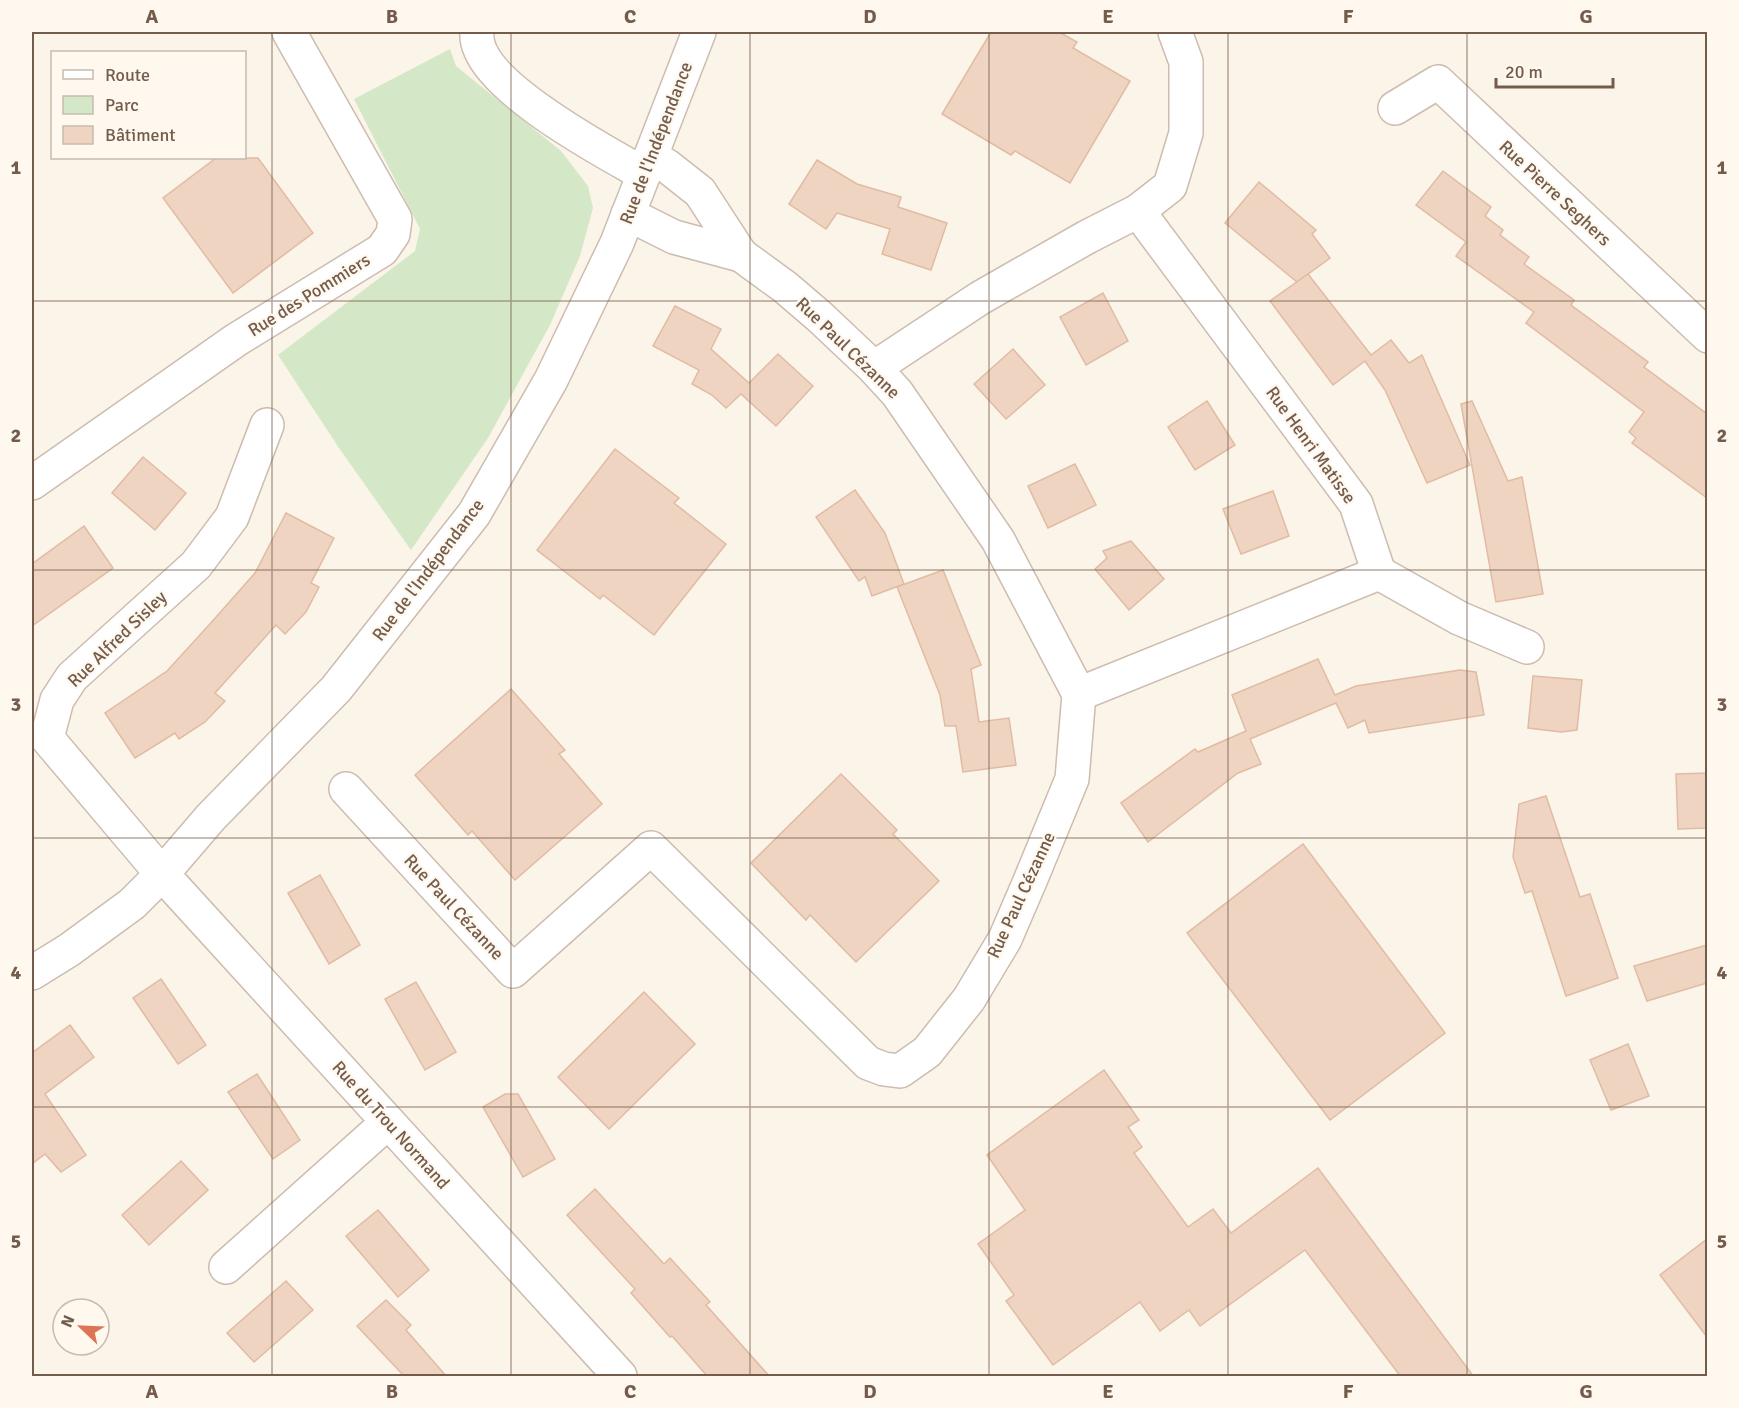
<svg xmlns="http://www.w3.org/2000/svg" width="1739" height="1408" font-family="Signika,sans-serif">
	<style>
		.green { fill: #d4e8c7 }
		.building { fill: #efd4c1; stroke: #e1bba3; stroke-width: 1.5 }
		.lines { fill: none; stroke-linecap: round; stroke-linejoin: round }
		.minor-casing { stroke: #cdbcaf; stroke-width: 36 }
		.minor { stroke: #fff; stroke-width: 33 }
		.grid { fill: none; stroke: #745c4d; stroke-width: 1.5; stroke-opacity: 0.55 }
		.labels { text-anchor: middle; stroke-width: 4.5; stroke-linejoin: round; paint-order: stroke }
		.street-label { font-size: 18px; fill: #745c4d; stroke: #fef8ee }
		.neatline { fill: none; stroke: #745c4d; stroke-width: 2 }
		.grid-label { font-size: 20px; text-anchor: middle; font-weight: bold; fill: #745c4d }
	</style>
	<rect width="100%" height="100%" fill="#fbf4e8"/>
	<!-- green -->
	<path class="green" d="M450 49 456 66 561 151 588 186 593 208 580 256 550 325 488 438 411 550 339 448 278 355 415 251 420 229 354 99Z"/>
	<!-- building -->
	<g class="building">
		<path d="M991 32H1059L1077 42 1073 48 1130 81 1070 183 1015 151 1011 155 942 114Z"/>
		<path d="M216 158H258L313 233 233 293 163 198Z"/>
		<path d="M817 160 857 184 901 197 898 207 947 223 931 270 882 254 890 229 837 213 826 229 789 204Z"/>
		<path d="M1443 171 1491 207 1485 216 1503 230 1500 235 1529 257 1524 264 1574 300 1571 305 1648 362 1644 367 1707 414V498L1632 443 1636 438 1629 432 1644 412 1526 323 1534 312 1456 256 1466 242 1416 205Z"/>
		<path d="M1259 182 1316 230 1312 234 1330 258 1297 282 1225 223Z"/>
		<path d="M1308 274 1371 355 1391 340 1409 363 1422 355 1470 465 1427 483 1385 390 1365 361 1333 385 1270 301Z"/>
		<path d="M1103 293 1128 341 1086 365 1060 317Z"/>
		<path d="M675 306 721 329 711 349 749 383 778 354 813 386 776 426 741 394 726 408 712 395 692 384 699 370 653 346Z"/>
		<path d="M1013 349 1045 385 1006 419 974 384Z"/>
		<path d="M1207 401 1235 445 1195 470 1168 427Z"/>
		<path d="M1472 401 1508 481 1522 477 1543 594 1496 602 1461 404Z"/>
		<path d="M615 449 679 498 674 503 726 544 654 635 603 595 600 599 537 550Z"/>
		<path d="M143 457 186 493 155 530 112 493Z"/>
		<path d="M1075 464 1096 505 1048 528 1028 486Z"/>
		<path d="M855 490 885 533 904 584 872 596 865 577 859 581 816 517Z"/>
		<path d="M1273 491 1289 536 1241 554 1223 509Z"/>
		<path d="M286 513 334 538 311 583 319 587 306 612 285 634 276 625 215 693 225 701 205 722 179 739 175 733 135 758 105 713 167 671 209 625 255 573Z"/>
		<path d="M84 526 113 568 32 626V564Z"/>
		<path d="M1131 541 1164 579 1129 610 1095 569 1107 558 1103 551Z"/>
		<path d="M943 570 981 665 971 669 979 722 1009 718 1016 765 963 772 956 726H945L940 695 897 587Z"/>
		<path d="M1318 659 1335 695 1356 686 1460 670 1476 672 1484 715 1369 733 1365 720 1348 728 1336 703 1250 739 1261 764 1238 773 1148 842 1121 803 1195 749 1198 752 1246 731 1232 695Z"/>
		<path d="M1533 676 1582 680 1577 730 1561 732 1528 728Z"/>
		<path d="M511 689 565 750 559 754 602 804 515 880 472 831 468 835 415 775Z"/>
		<path d="M1707 773V828L1678 829 1676 774Z"/>
		<path d="M841 774 897 830 893 834 939 881 856 962 810 915 806 920 751 863Z"/>
		<path d="M1546 796 1580 897 1590 894 1618 978 1566 996 1532 891 1525 893 1513 857 1519 804Z"/>
		<path d="M1303 844 1445 1033 1330 1120 1187 933Z"/>
		<path d="M320 875 360 945 329 964 288 893Z"/>
		<path d="M1707 945V983L1647 1001 1634 966Z"/>
		<path d="M161 979 206 1045 178 1064 133 998Z"/>
		<path d="M416 982 456 1052 425 1070 385 999Z"/>
		<path d="M644 992 695 1044 609 1129 558 1077Z"/>
		<path d="M70 1025 94 1057 45 1094 86 1155 61 1172 45 1154 32 1164V1053Z"/>
		<path d="M1628 1044 1649 1096 1611 1110 1590 1060Z"/>
		<path d="M1104 1070 1139 1120 1128 1127 1142 1147 1134 1153 1188 1227 1213 1209 1231 1233 1318 1168 1474 1377H1401L1305 1250 1200 1326 1189 1310 1160 1331 1140 1302 1053 1365 1006 1301 1014 1295 978 1244 1025 1210 987 1155Z"/>
		<path d="M257 1074 300 1140 273 1159 228 1092Z"/>
		<path d="M505 1094H518L555 1159 523 1177 483 1107Z"/>
		<path d="M181 1161 208 1190 149 1245 122 1215Z"/>
		<path d="M595 1189 664 1264 670 1258 710 1302 706 1305 770 1377H708L672 1336 670 1337 631 1293 635 1289 567 1215Z"/>
		<path d="M378 1210 429 1270 398 1297 346 1236Z"/>
		<path d="M1707 1239V1337L1660 1275Z"/>
		<path d="M286 1281 313 1310 254 1362 227 1333Z"/>
		<path d="M386 1300 411 1325 406 1330 447 1377H405L357 1326Z"/>
	</g>
	<g class="lines">
		<defs>
			<g id="minor">
				<path d="M477 32C472 82 605 152 644 174"/>
				<path d="M1395 108 1438 82 1708 336"/>
				<path d="M1138 211 1356 504 1379 573"/>
				<path d="M628 214 674 237 741 255 700 192 667 166 651 156"/>
				<path d="M874 368 980 298 1087 237 1138 211 1170 186 1186 133V62L1175 32"/>
				<path d="M267 425 232 517 196 565 72 677 57 700 47 738 162 874 620 1376"/>
				<path d="M32 483 236 340 382 250 393 234 395 219 289 32"/>
				<path d="M1379 573 1459 618 1527 647"/>
				<path d="M1079 694 1379 573"/>
				<path d="M346 789 513 971 651 848 868 1063 884 1069 900 1071 927 1052 969 999 1005 939 1030 881 1072 779 1079 694 998 540 897 393 874 368 820 317 785 287 741 255"/>
				<path d="M32 973 69 950 132 904 162 874 211 817 336 689 474 514 551 380 617 243 699 32"/>
				<path d="M226 1267 388 1122"/>
			</g>
		</defs>
		<!-- minor casing -->
		<use href="#minor" class="minor-casing"/>
		<!-- minor -->
		<use href="#minor" class="minor"/>
	</g>
	<!-- grid -->
	<path class="grid" d="M272 32V1376M511 32V1376M750 32V1376M989 32V1376M1228 32V1376M1467 32V1376M32 301H1708M32 570H1708M32 838H1708M32 1107H1708"/>
	<g class="labels">
		<!-- street labels -->
		<g class="street-label">
			<text transform="translate(656 143) rotate(-69)" y="6">Rue de l'Indépendance</text>
			<text transform="translate(1555 193) rotate(43)" y="6">Rue Pierre Seghers</text>
			<text transform="translate(309 295) rotate(-32)" y="6">Rue des Pommiers</text>
			<text transform="translate(848 348) rotate(44)" y="6">Rue Paul Cézanne</text>
			<text transform="translate(1311 445) rotate(54)" y="6">Rue Henri Matisse</text>
			<text transform="translate(428 570) rotate(-53)" y="6">Rue de l'Indépendance</text>
			<text transform="translate(117 639) rotate(-44)" y="6">Rue Alfred Sisley</text>
			<text transform="translate(1021 895) rotate(-65)" y="6">Rue Paul Cézanne</text>
			<text transform="translate(454 907) rotate(47)" y="6">Rue Paul Cézanne</text>
			<text transform="translate(391 1125) rotate(48)" y="6">Rue du Trou Normand</text>
		</g>
	</g>
	<!-- border -->
	<rect width="1739" height="1408" fill="none" stroke="#fef8ee" stroke-width="66"/>
	<!-- legend -->
	<rect x="51" y="51" width="195" height="108" fill="#fef8ee" stroke="#c7baae" stroke-width="1.5"/>
	<rect x="63" y="70" width="30" height="9" fill="#ffffff" stroke="#c7baae" stroke-width="1.5"/>
	<text x="105" y="81" font-size="18" fill="#745c4d">Route</text>
	<rect x="63" y="96" width="30" height="18" fill="#d4e8c7" stroke="#c7baae" stroke-width="1.5"/>
	<text x="105" y="111" font-size="18" fill="#745c4d">Parc</text>
	<rect x="63" y="126" width="30" height="18" fill="#efd4c1" stroke="#c7baae" stroke-width="1.5"/>
	<text x="105" y="141" font-size="18" fill="#745c4d">Bâtiment</text>
	<!-- north arrow -->
	<g transform="translate(81 1327) rotate(293)"><circle r="28" fill="#fef8ee" stroke="#c7baae" stroke-width="1.5"/>
	<path d="M0-4.5L10 22L0 15L-10 22Z" fill="#dd7555"/>
	<text y="-9" font-size="16" font-weight="bold" text-anchor="middle" fill="#745c4d">N</text>
	</g>
	<!-- scale -->
	<path d="M1496 78v9h117v-9" fill="none" stroke="#745c4d" stroke-width="3"/>
	<text x="1505" y="78" font-size="18" fill="#745c4d" stroke="#fef8ee" stroke-width="4.5" paint-order="stroke">20 m</text>
	<rect x="33" y="33" width="1673" height="1342" class="neatline"/>
	<g class="grid-label">
		<text x="152" y="23">A</text>
		<text x="392" y="23">B</text>
		<text x="630" y="23">C</text>
		<text x="870" y="23">D</text>
		<text x="1108" y="23">E</text>
		<text x="1348" y="23">F</text>
		<text x="1586" y="23">G</text>
		<text x="16" y="174">1</text>
		<text x="1722" y="174">1</text>
		<text x="16" y="442">2</text>
		<text x="1722" y="442">2</text>
		<text x="16" y="711">3</text>
		<text x="1722" y="711">3</text>
		<text x="16" y="979">4</text>
		<text x="1722" y="979">4</text>
		<text x="16" y="1248">5</text>
		<text x="1722" y="1248">5</text>
		<text x="152" y="1398">A</text>
		<text x="392" y="1398">B</text>
		<text x="630" y="1398">C</text>
		<text x="870" y="1398">D</text>
		<text x="1108" y="1398">E</text>
		<text x="1348" y="1398">F</text>
		<text x="1586" y="1398">G</text>
	</g>
</svg>
